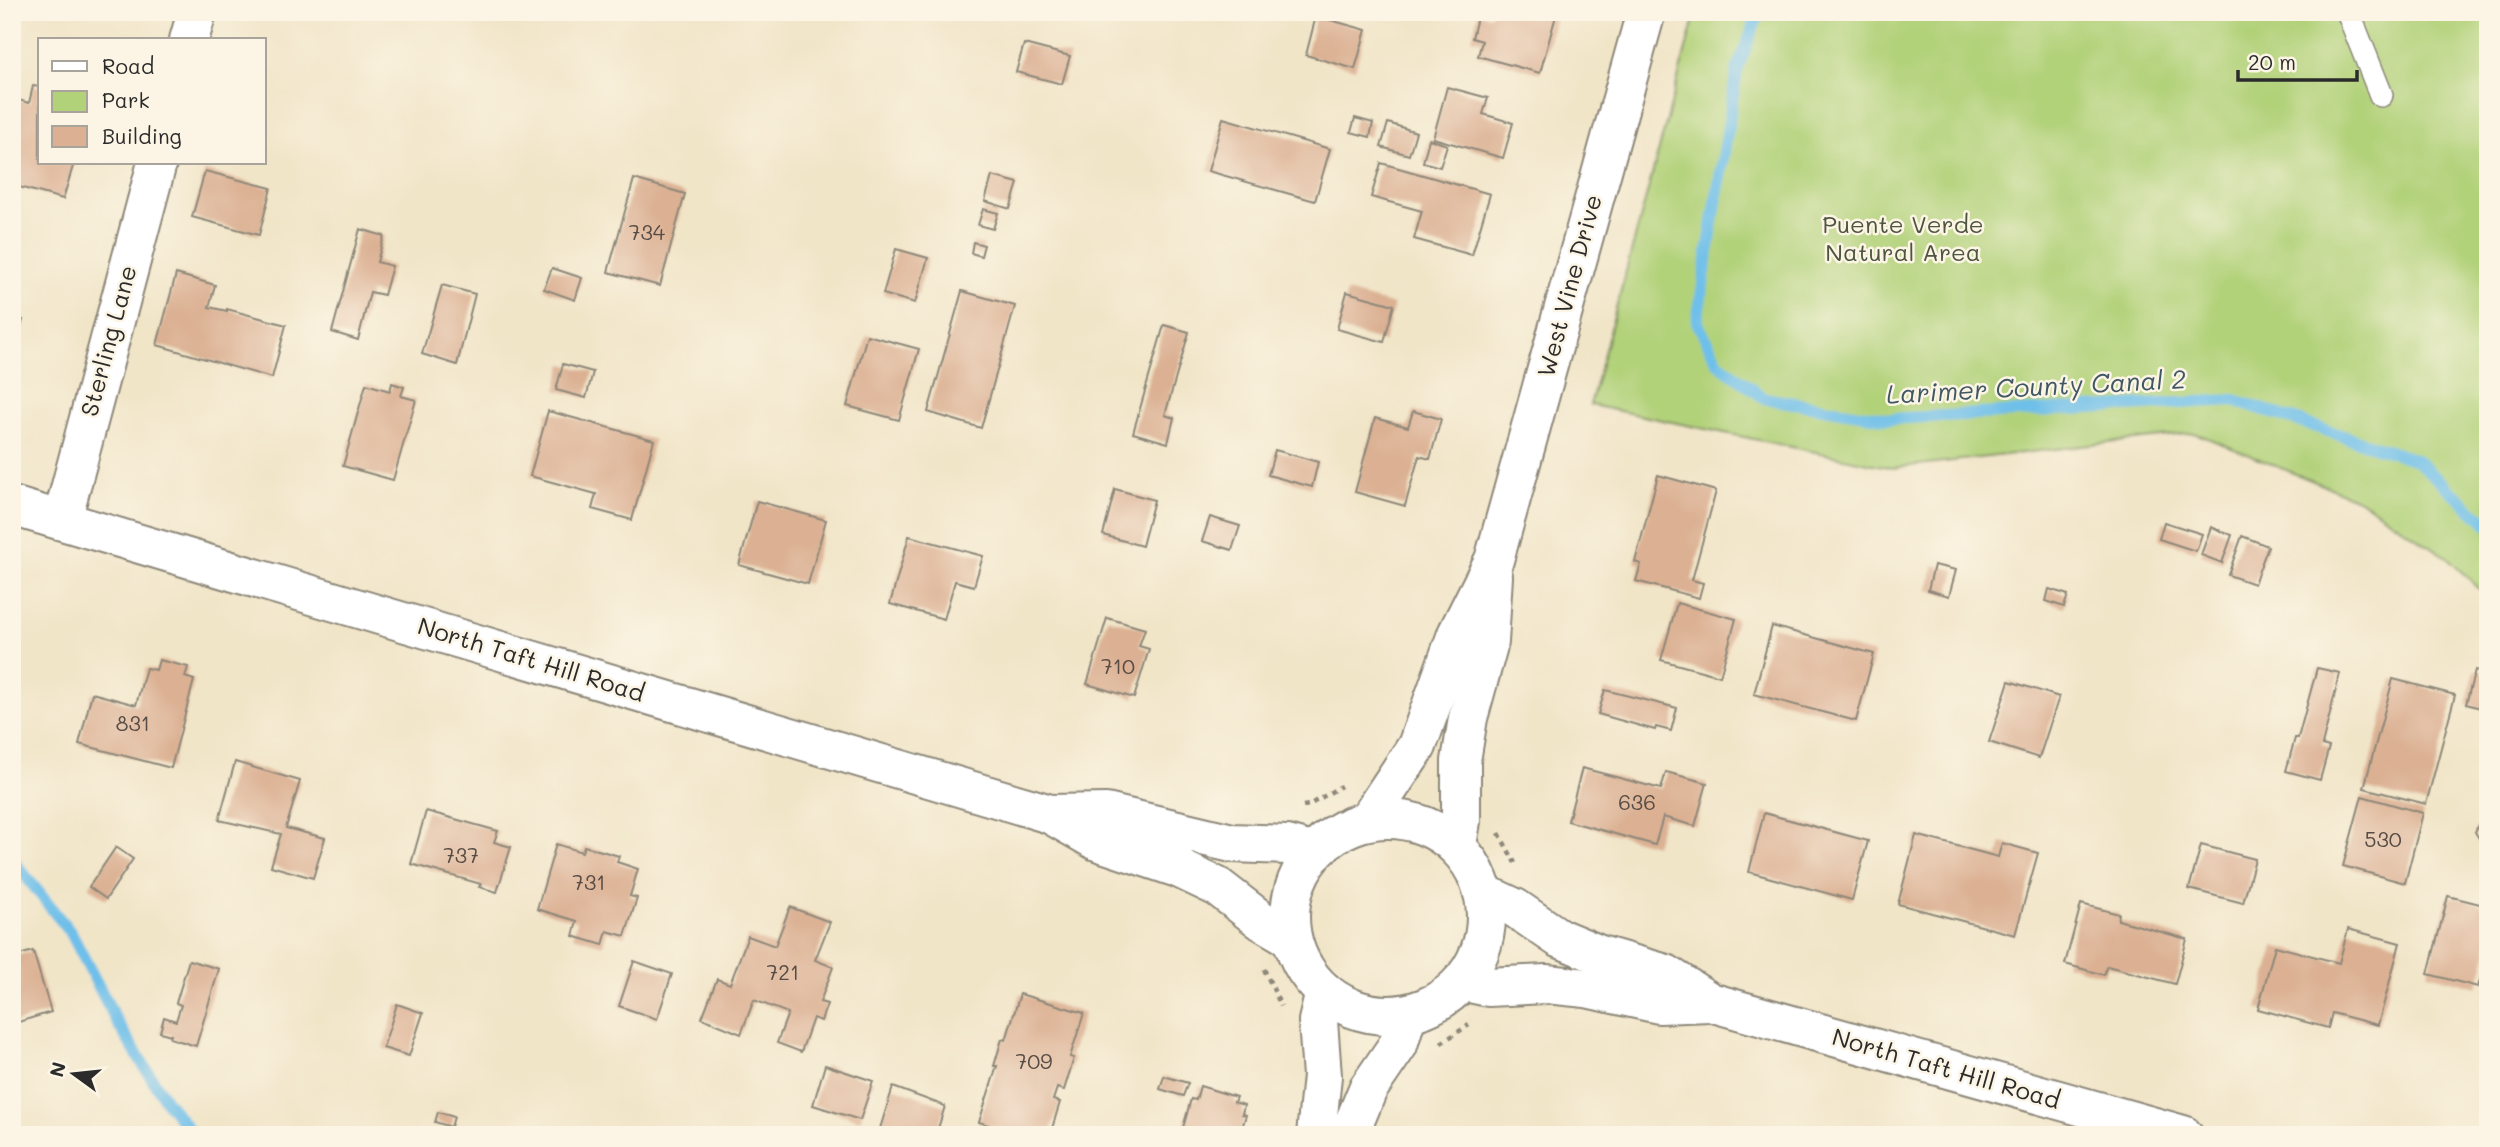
<svg xmlns="http://www.w3.org/2000/svg" width="2500" height="1147" font-family="Mali,sans-serif">
	<style>
		.green { fill: #b2d27a; stroke: #6e7e52; stroke-width: 2 }
		.lines { fill: none; stroke-linecap: round; stroke-linejoin: round }
		.stream { stroke: #6ebfe9; stroke-width: 12 }
		.building { fill: #dbb093 }
		.service-casing { stroke: #8e887a; stroke-width: 26 }
		.minor-casing { stroke: #8e887a; stroke-width: 42 }
		.tertiary-casing { stroke: #8e887a; stroke-width: 42 }
		.secondary-casing { stroke: #8e887a; stroke-width: 42 }
		.path { stroke: #8e887a; stroke-width: 4.5; stroke-dasharray: 5 5; stroke-linecap: butt }
		.service { stroke: #fff; stroke-width: 23 }
		.minor { stroke: #fff; stroke-width: 38 }
		.tertiary { stroke: #fff; stroke-width: 38 }
		.secondary { stroke: #fff; stroke-width: 38 }
		.labels { text-anchor: middle; stroke-width: 5; stroke-linejoin: round; paint-order: stroke }
		.number-label { font-size: 21px; fill: #574c45 }
		.park-label { font-size: 24px; fill: #4d553f; stroke: #fcf5e5 }
		.street-label { font-size: 24px; fill: #2b2b2b; stroke: #fcf5e5 }
		.water-label { font-size: 26px; font-style: italic; fill: #3f5764; stroke: #fcf5e5 }
	</style>
	<rect width="100%" height="100%" fill="#fcf5e5"/>
	<filter id="ink" filterUnits="userSpaceOnUse"><feTurbulence type="fractalNoise" baseFrequency=".0143" numOctaves="2"/><feDisplacementMap in="SourceGraphic" scale="14" xChannelSelector="R" yChannelSelector="G"/><feConvolveMatrix kernelMatrix="1 2 1 2 8 2 1 2 1" color-interpolation-filters="sRGB"/></filter>
	<filter id="wash" filterUnits="userSpaceOnUse"><feTurbulence type="fractalNoise" baseFrequency=".00686" numOctaves="4" result="noise"/><feDisplacementMap in="SourceGraphic" scale="28" xChannelSelector="R" yChannelSelector="G"/><feGaussianBlur stdDeviation="1.57" result="paint"/><feColorMatrix in="noise" values="0 0 0 0 0 0 0 0 0 0 0 0 0 0 0 0 0 1.4 0 .05"/><feComposite in="paint" operator="in"/></filter>
	<g filter="url(#wash)">
		<rect width="100%" height="100%" fill="#f1e5c8"/>
		<!-- green -->
		<path class="green" d="M1696 12H2488V597L2446 557 2360 500 2195 433 1892 468 1590 405Z"/>
		<g class="lines">
			<!-- stream -->
			<g class="stream">
				<path d="M1759 12 1737 70 1697 322 1718 363 1764 398 1889 419 2234 400 2416 460 2488 524"/>
				<path d="M12 859 71 933 118 1024 166 1101 193 1135"/>
			</g>
		</g>
		<g id="blocks">
			<!-- building -->
			<g class="building">
				<path d="M1491 12H1557L1540 73 1478 56 1482 41 1472 38 1478 13 1490 16Z"/>
				<path d="M1316 16 1366 30 1355 69 1306 55Z"/>
				<path d="M1024 44 1070 56 1062 84 1016 72Z"/>
				<path d="M33 86 40 87V163H74L63 199 12 185V161L17 144 12 143V98L29 103Z"/>
				<path d="M1447 87 1488 98 1483 114 1513 123 1503 158 1433 138Z"/>
				<path d="M1223 118 1330 149 1315 201 1208 171Z"/>
				<path d="M1355 118 1373 123 1370 137 1351 132Z"/>
				<path d="M1388 123 1416 132 1409 155 1381 147Z"/>
				<path d="M1429 139 1447 145 1440 167 1423 162Z"/>
				<path d="M1381 163 1490 194 1472 255 1414 239 1422 211 1371 197Z"/>
				<path d="M205 171 271 188 259 235 192 217Z"/>
				<path d="M992 176 1018 183 1010 209 985 201Z"/>
				<path d="M634 179 685 194 660 286 608 272Z"/>
				<path d="M983 209 998 213 993 229 978 225Z"/>
				<path d="M360 229 384 236 377 262 392 266 384 295 370 292 358 340 332 332Z"/>
				<path d="M973 242 984 245 981 256 971 253Z"/>
				<path d="M896 249 928 258 915 303 883 294Z"/>
				<path d="M552 268 582 278 575 300 544 289Z"/>
				<path d="M176 274 215 285 209 307 227 311V309L286 325 272 378 157 345Z"/>
				<path d="M442 285 475 294 457 365 422 354Z"/>
				<path d="M962 291 1015 306 981 428 928 412Z"/>
				<path d="M1347 292 1394 305 1384 342 1337 329Z"/>
				<path d="M12 317 23 320 13 354H12Z"/>
				<path d="M1164 325 1189 332 1165 415 1174 418 1168 443 1133 433Z"/>
				<path d="M867 335 919 349 899 420 847 406Z"/>
				<path d="M563 364 593 372 586 398 556 390Z"/>
				<path d="M392 383 404 387 401 396 416 400 393 480 343 466 366 384 390 391Z"/>
				<path d="M548 411 654 440 632 520 592 509 596 494 530 476Z"/>
				<path d="M1413 411 1441 419 1430 459 1419 456 1405 506 1355 492 1375 418 1408 427Z"/>
				<path d="M1275 450 1318 462 1312 487 1268 475Z"/>
				<path d="M1658 475 1716 491 1692 580 1703 583 1699 598 1636 581 1641 564 1635 562Z"/>
				<path d="M1115 489 1154 500 1142 546 1103 535Z"/>
				<path d="M757 501 826 520 808 584 739 565Z"/>
				<path d="M1210 517 1240 526 1232 550 1202 541Z"/>
				<path d="M2164 522 2202 534 2196 551 2159 539Z"/>
				<path d="M2211 527 2232 535 2222 563 2201 555Z"/>
				<path d="M909 536 983 556 974 586 955 581 944 619 890 604Z"/>
				<path d="M2242 536 2268 546 2254 584 2228 575Z"/>
				<path d="M1934 565 1956 570 1949 596 1928 590Z"/>
				<path d="M2049 589 2068 595 2064 607 2046 601Z"/>
				<path d="M1677 603 1736 619 1720 676 1661 660Z"/>
				<path d="M1107 618 1145 629 1139 646 1149 649 1134 698 1087 684Z"/>
				<path d="M1772 626 1874 654 1856 721 1754 694Z"/>
				<path d="M159 660 188 667 185 677 194 680 171 768 79 744 92 693 136 705 146 668 156 670Z"/>
				<path d="M2317 668 2340 673 2322 745 2329 747 2320 780 2286 771 2295 738H2298Z"/>
				<path d="M2475 670 2488 673V710L2466 704Z"/>
				<path d="M2393 679 2455 695 2426 804 2364 788Z"/>
				<path d="M2009 681 2059 697 2039 758 1989 742Z"/>
				<path d="M1605 690 1677 708 1671 731 1656 727 1655 730 1598 714Z"/>
				<path d="M235 762 300 781 286 828 325 838 313 878 271 866 281 834 219 820Z"/>
				<path d="M1582 768 1661 789 1666 772 1707 783 1695 826 1663 817 1655 845 1568 821Z"/>
				<path d="M2362 796 2423 813 2405 883 2343 866Z"/>
				<path d="M426 811 498 831 494 842 511 847 497 892 479 887 481 884 411 864Z"/>
				<path d="M1764 813 1868 841 1852 900 1749 872Z"/>
				<path d="M2488 818V843L2480 840 2475 832 2480 820Z"/>
				<path d="M1916 835 1998 857 2002 843 2038 853 2015 935 1898 904Z"/>
				<path d="M556 844 582 852 584 846 619 856 617 862 638 869 630 896 637 898 625 936 607 931 603 945 573 936 577 921 537 909Z"/>
				<path d="M2201 845 2255 859 2243 903 2189 889Z"/>
				<path d="M116 847 133 859 106 899 89 887Z"/>
				<path d="M2448 896 2488 906V951L2478 987 2428 974Z"/>
				<path d="M2081 904 2119 914 2118 920 2187 939 2175 984 2107 966 2104 975 2065 964Z"/>
				<path d="M790 907 830 922 815 960 833 967 820 1002 827 1004 821 1021 813 1018 801 1052 777 1043 788 1013 754 1000 741 1034 702 1018 717 979 730 984 748 936 775 946Z"/>
				<path d="M2348 929 2400 943 2378 1025 2332 1013 2328 1028 2258 1009 2275 946 2339 963Z"/>
				<path d="M33 951 51 1012 12 1024V957Z"/>
				<path d="M189 960 219 969 196 1046 170 1038 171 1035 160 1032 164 1017 176 1021 181 1005 176 1003Z"/>
				<path d="M634 961 672 974 657 1019 619 1006Z"/>
				<path d="M1020 994 1084 1013 1070 1057 1074 1058 1064 1090 1057 1088 1053 1100 1060 1102 1050 1135H1020L979 1122 997 1066H994L1002 1039 1006 1040Z"/>
				<path d="M397 1004 423 1013 409 1056 383 1048Z"/>
				<path d="M825 1065 873 1081 860 1120 813 1105Z"/>
				<path d="M1164 1076 1188 1083 1183 1096 1160 1089Z"/>
				<path d="M1200 1086 1236 1097 1234 1102 1244 1105 1242 1114 1246 1115 1240 1135H1181L1191 1099 1196 1100Z"/>
				<path d="M893 1087 945 1106 936 1135H878Z"/>
				<path d="M438 1112 454 1117 451 1127 435 1122Z"/>
			</g>
		</g>
	</g>
	<g filter="url(#ink)">
		<use href="#blocks" fill-opacity="0" stroke="#8e887a" stroke-width="2"/>
		<g class="lines">
			<defs>
				<path id="service" d="M2348 12 2381 95"/>
				<g id="minor">
					<path d="M189 40 197 12"/>
					<path d="M62 520 157 163"/>
				</g>
				<g id="tertiary">
					<path d="M1367 821 1417 746 1457 634 1494 560 1646 12"/>
					<path d="M1457 845 1461 821V761L1468 718 1489 642 1493 576"/>
					<path d="M1316 1135 1322 1076 1318 1021 1325 992"/>
					<path d="M1349 1135 1368 1089 1398 1045 1407 1015"/>
				</g>
				<g id="secondary">
					<path d="M12 506 1050 814 1097 841 1178 868 1218 887 1262 921 1291 938"/>
					<path d="M1050 814 1106 813 1232 843 1287 845 1311 852"/>
					<circle cx="1388" cy="917" r="98"/>
					<path d="M1483 893 1515 908 1559 938 1600 955 1666 974 1710 1002 2183 1135"/>
					<path d="M1465 982 1488 987 1546 984 1586 988 1659 1004 1710 1002"/>
				</g>
			</defs>
			<!-- service casing -->
			<use href="#service" class="service-casing"/>
			<!-- minor casing -->
			<use href="#minor" class="minor-casing"/>
			<!-- tertiary casing -->
			<use href="#tertiary" class="tertiary-casing"/>
			<!-- secondary casing -->
			<use href="#secondary" class="secondary-casing"/>
			<!-- path -->
			<g class="path">
				<path d="M1303 806 1309 805 1341 786"/>
				<path d="M1499 833 1515 863"/>
				<path d="M1264 969 1281 1006"/>
				<path d="M1441 1043 1469 1025"/>
			</g>
			<!-- service -->
			<use href="#service" class="service"/>
			<!-- minor -->
			<use href="#minor" class="minor"/>
			<!-- tertiary -->
			<use href="#tertiary" class="tertiary"/>
			<!-- secondary -->
			<use href="#secondary" class="secondary"/>
		</g>
	</g>
	<g class="labels">
		<!-- number labels -->
		<g class="number-label">
			<text x="647" y="240">734</text>
			<text x="1118" y="674">710</text>
			<text x="133" y="731">831</text>
			<text x="1637" y="810">636</text>
			<text x="2383" y="847">530</text>
			<text x="461" y="863">737</text>
			<text x="589" y="890">731</text>
			<text x="783" y="980">721</text>
			<text x="1034" y="1069">709</text>
		</g>
		<!-- park labels -->
		<g class="park-label">
			<text x="1903" y="233">Puente Verde<tspan x="1903" dy="28">Natural Area</tspan></text>
		</g>
		<!-- street labels -->
		<g class="street-label">
			<text transform="translate(1570 286) rotate(-75)" y="8">West Vine Drive</text>
			<text transform="translate(109 341) rotate(-75)" y="8">Sterling Lane</text>
			<text transform="translate(531 660) rotate(17)" y="8">North Taft Hill Road</text>
			<text transform="translate(1946 1069) rotate(16)" y="8">North Taft Hill Road</text>
		</g>
		<!-- water labels -->
		<g class="water-label">
			<text transform="translate(2036 387) rotate(-3)" y="9">Larimer County Canal 2</text>
		</g>
	</g>
	<!-- margin -->
	<rect width="2500" height="1147" fill="none" stroke="#fcf5e5" stroke-width="42"/>
	<!-- legend -->
	<rect x="38" y="38" width="228" height="126" fill="#fcf5e5" stroke="#a8a49b" stroke-width="2"/>
	<rect x="52" y="61" width="35" height="10" fill="#ffffff" stroke="#a8a49b" stroke-width="2"/>
	<text x="102" y="74" font-size="21" fill="#2b2b2b">Road</text>
	<rect x="52" y="91" width="35" height="21" fill="#b2d27a" stroke="#a8a49b" stroke-width="2"/>
	<text x="102" y="108" font-size="21" fill="#2b2b2b">Park</text>
	<rect x="52" y="126" width="35" height="21" fill="#dbb093" stroke="#a8a49b" stroke-width="2"/>
	<text x="102" y="144" font-size="21" fill="#2b2b2b">Building</text>
	<!-- north arrow -->
	<g transform="translate(74 1074) rotate(285)" stroke="#fcf5e5" stroke-width="5" paint-order="stroke">
	<path d="M0-5L12 26L0 18L-12 26Z" fill="#2b2b2b"/>
	<text y="-10" font-size="19" font-weight="bold" text-anchor="middle" fill="#2b2b2b">N</text>
	</g>
	<!-- scale -->
	<path d="M2238 70v10h119v-10" fill="none" stroke="#2b2b2b" stroke-width="3.5"/>
	<text x="2248" y="70" font-size="21" fill="#2b2b2b" stroke="#fcf5e5" stroke-width="5" paint-order="stroke">20 m</text>
</svg>
